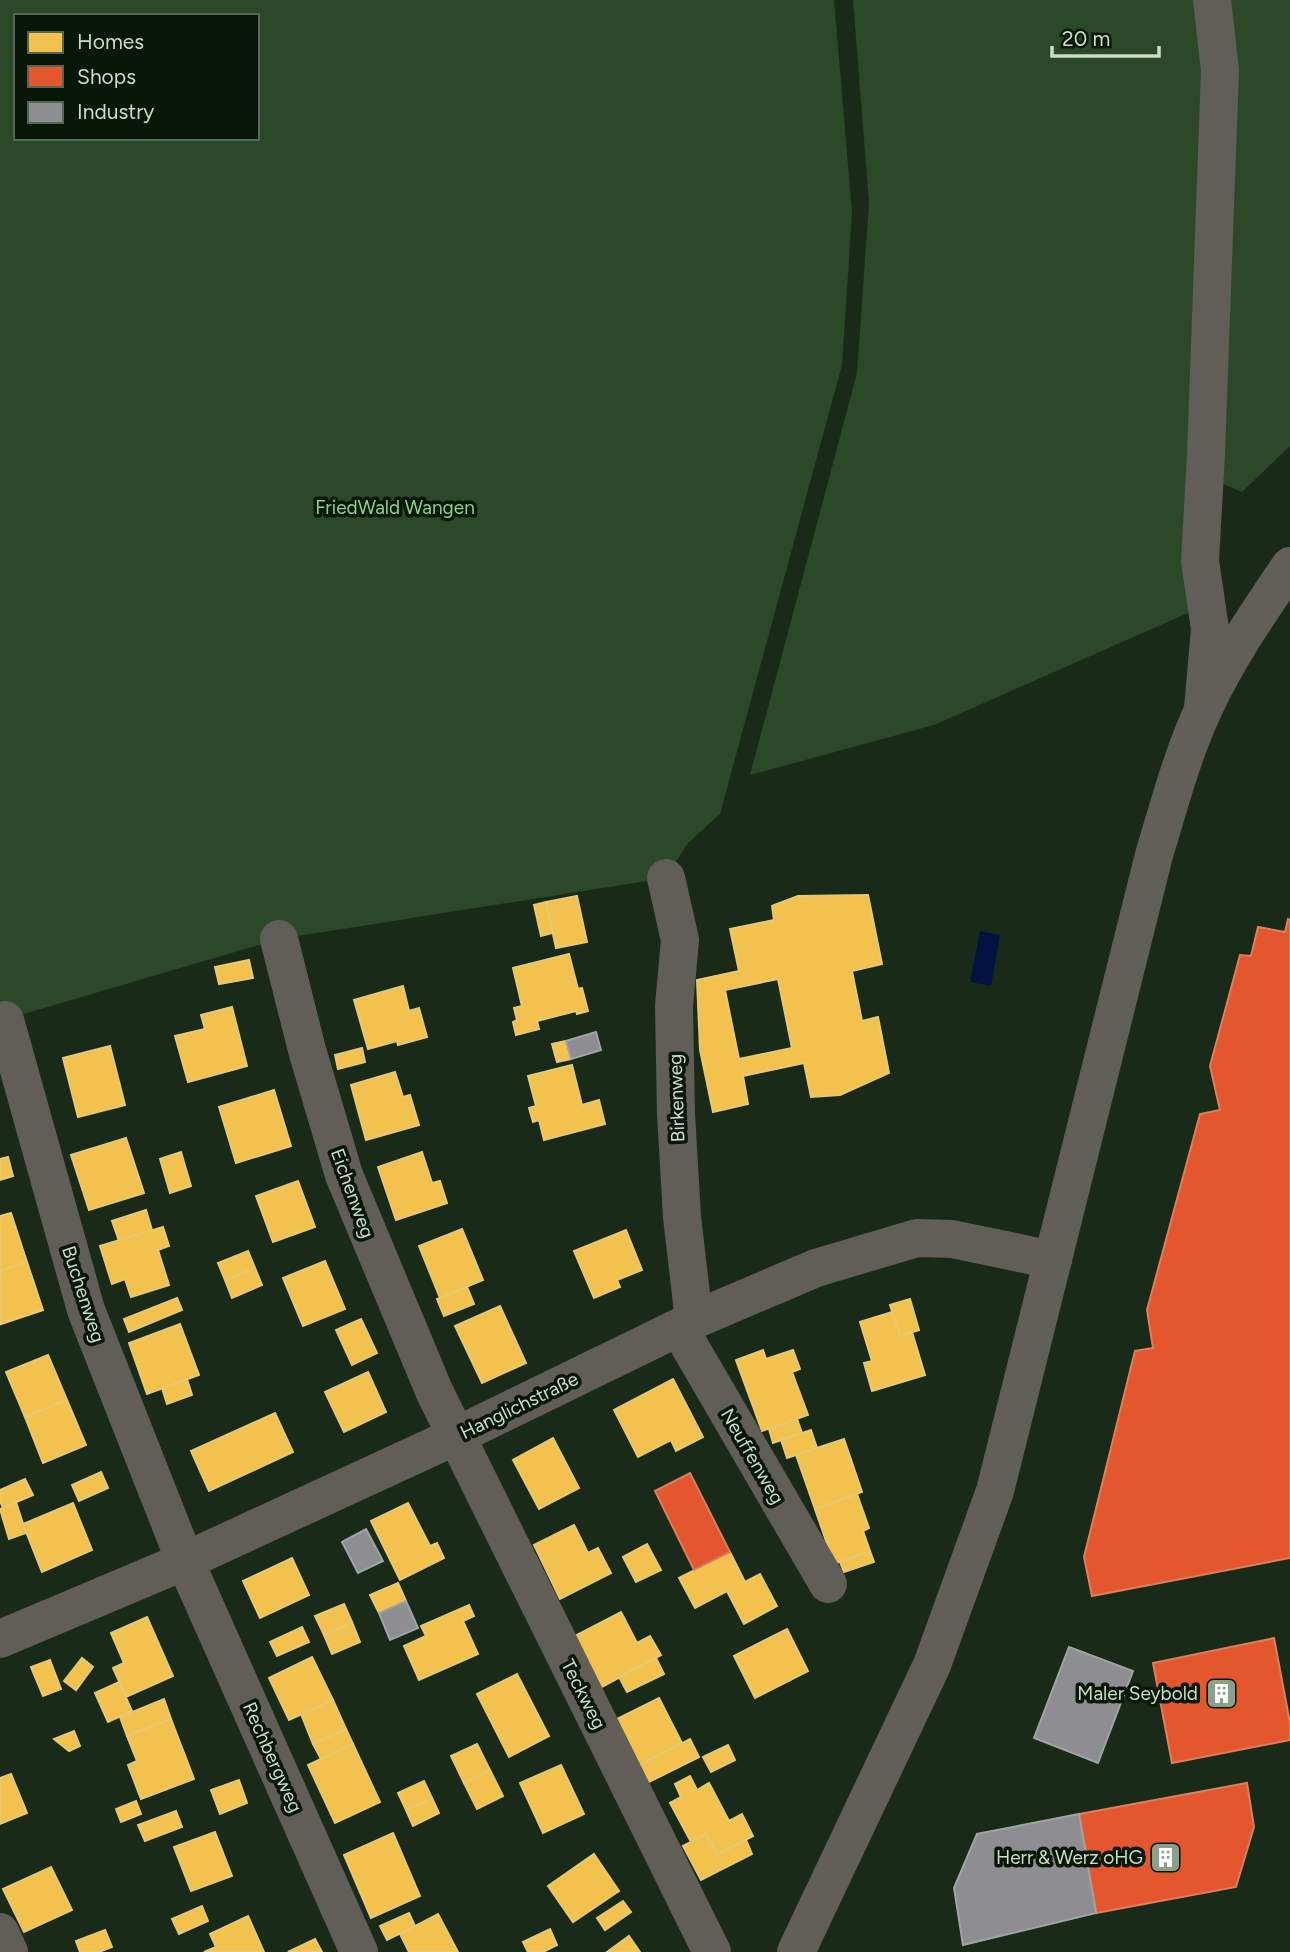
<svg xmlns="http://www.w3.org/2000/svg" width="1290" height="1952" font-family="Figtree,sans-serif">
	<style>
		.green { fill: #2b4829; fill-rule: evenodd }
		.water { fill: #021241 }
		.homes { fill: #f2c14e; stroke: #e6c973; stroke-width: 2; fill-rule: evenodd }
		.shops { fill: #e4572e; stroke: #dc7f5c; stroke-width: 2 }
		.industry { fill: #8d8d92; stroke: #9fa5a2; stroke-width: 2 }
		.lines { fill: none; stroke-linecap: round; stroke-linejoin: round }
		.street { stroke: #615d57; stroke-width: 38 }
		.secondary { stroke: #615f58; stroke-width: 38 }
		.labels { text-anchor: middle; stroke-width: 7; stroke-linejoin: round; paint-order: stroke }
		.park-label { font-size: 19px; fill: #8ad585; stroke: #091708 }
		.street-label { font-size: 19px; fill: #caddc8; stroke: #091708 }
		.poi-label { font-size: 19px; fill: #caddc8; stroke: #091708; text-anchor: end }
	</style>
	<rect width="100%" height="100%" fill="#192b18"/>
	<!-- green -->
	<g class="green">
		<path d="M0 0H834L852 213 842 365 720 814 687 844 666 878 279 939 0 1021ZM16 16H257V138H16Z"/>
		<path d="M853 0H1199L1204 65 1188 613 934 725 750 775 857 373 869 203Z"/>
		<path d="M1226 0H1290V446L1242 492 1221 483Z"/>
	</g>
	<!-- water -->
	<path class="water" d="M980 931 1000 935 991 986 970 982Z"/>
	<!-- homes -->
	<g class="homes">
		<path d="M868 895 882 964 852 971 862 1021 878 1017 889 1073 840 1095 811 1097 804 1063 743 1076 748 1104 713 1112 700 1050 697 980 739 971 730 929 774 920 772 906 798 896ZM778 979 792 1048 739 1059 725 990Z"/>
		<path d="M577 896 587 942 556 948 546 902Z"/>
		<path d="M546 902 552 933 541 936 534 905Z"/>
		<path d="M569 954 578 989 582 988 588 1011 577 1014 576 1011 537 1021 539 1029 516 1035 513 1022 517 1020 514 1008 522 1006 513 968Z"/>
		<path d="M249 960 253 978 219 984 215 967Z"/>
		<path d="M403 986 409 1011 419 1008 427 1037 398 1045 397 1041 368 1049 354 1000Z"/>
		<path d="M232 1007 247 1066 188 1082 175 1036 205 1029 201 1015Z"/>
		<path d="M566 1041 571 1059 557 1062 552 1044Z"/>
		<path d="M110 1046 125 1105 78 1117 63 1058Z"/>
		<path d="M362 1048 365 1062 338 1069 335 1055Z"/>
		<path d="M572 1065 582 1105 599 1100 605 1124 544 1140 539 1120 533 1122 529 1108 536 1106 528 1076Z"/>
		<path d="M395 1072 403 1097 410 1095 419 1125 366 1140 351 1085Z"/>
		<path d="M274 1090 291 1146 236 1163 219 1107Z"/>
		<path d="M126 1138 144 1193 89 1210 71 1155Z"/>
		<path d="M181 1152 191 1186 170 1193 160 1159Z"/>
		<path d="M422 1152 432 1183 440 1181 447 1203 396 1220 378 1167Z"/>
		<path d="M8 1157 13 1176 0 1180V1159Z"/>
		<path d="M298 1181 315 1227 273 1242 256 1196Z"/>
		<path d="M146 1210 152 1230 119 1241 112 1221Z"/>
		<path d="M11 1213 27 1262 0 1271V1216Z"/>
		<path d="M163 1227 169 1246 158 1250 169 1285 131 1297 125 1279 112 1284 100 1246Z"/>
		<path d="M462 1229 483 1280 440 1298 419 1246Z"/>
		<path d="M626 1230 642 1270 617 1280 620 1287 594 1298 574 1251Z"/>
		<path d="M248 1251 255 1268 225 1280 218 1263Z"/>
		<path d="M325 1261 345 1309 303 1326 283 1278Z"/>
		<path d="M27 1262 43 1310 1 1324 0 1271Z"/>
		<path d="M255 1268 262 1285 232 1298 225 1280Z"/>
		<path d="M467 1287 474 1304 444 1316 437 1299Z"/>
		<path d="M177 1298 182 1310 129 1332 124 1319Z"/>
		<path d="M910 1299 919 1330 900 1336 890 1305Z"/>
		<path d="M500 1306 526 1363 482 1383 455 1326Z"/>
		<path d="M892 1312 900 1336 912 1332 925 1375 872 1391 864 1363 872 1361 860 1322Z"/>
		<path d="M361 1319 377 1353 352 1365 336 1330Z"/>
		<path d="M180 1324 199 1375 147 1394 129 1343Z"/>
		<path d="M763 1350 766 1359 793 1350 800 1369 792 1372 808 1415 762 1431 736 1360Z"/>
		<path d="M48 1355 67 1400 25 1417 6 1372Z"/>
		<path d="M368 1372 386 1412 344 1432 325 1392Z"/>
		<path d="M187 1379 192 1395 167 1404 162 1388Z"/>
		<path d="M673 1379 703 1437 676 1451 671 1440 638 1457 614 1410Z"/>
		<path d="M67 1400 86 1445 43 1463 25 1417Z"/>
		<path d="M275 1413 293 1452 209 1491 191 1451Z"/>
		<path d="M797 1419 802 1433 773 1443 769 1429Z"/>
		<path d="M811 1430 817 1448 787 1458 781 1440Z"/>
		<path d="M553 1438 579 1488 539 1509 513 1460Z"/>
		<path d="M844 1439 862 1492 815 1509 796 1455Z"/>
		<path d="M101 1472 108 1488 79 1501 72 1485Z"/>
		<path d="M25 1479 33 1495 3 1508 0 1501V1490Z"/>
		<path d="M857 1494 869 1528 863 1531 870 1551 834 1564 815 1509Z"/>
		<path d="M16 1502 26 1533 9 1539 0 1509Z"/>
		<path d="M73 1503 92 1550 42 1572 23 1524Z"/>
		<path d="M408 1503 430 1546 437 1543 444 1558 400 1580 371 1521Z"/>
		<path d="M574 1525 588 1553 598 1548 611 1573 560 1599 534 1545Z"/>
		<path d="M647 1544 661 1570 636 1582 623 1557Z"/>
		<path d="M870 1551 874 1562 844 1572 840 1562Z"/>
		<path d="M730 1552 745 1582 760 1574 777 1606 744 1624 727 1591 695 1608 679 1578Z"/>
		<path d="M292 1558 309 1595 260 1618 243 1581Z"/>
		<path d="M398 1583 406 1601 379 1613 370 1595Z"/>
		<path d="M344 1604 352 1622 324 1635 315 1616Z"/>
		<path d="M469 1605 474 1616 463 1621 478 1654 419 1680 404 1646 426 1636 421 1626Z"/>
		<path d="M621 1612 637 1643 650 1636 661 1655 602 1687 575 1636Z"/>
		<path d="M147 1617 173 1676 126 1697 113 1668 124 1663 111 1633Z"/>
		<path d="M352 1622 360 1642 332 1654 324 1635Z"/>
		<path d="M302 1627 309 1642 277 1656 270 1642Z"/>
		<path d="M787 1629 808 1671 755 1698 734 1656Z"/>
		<path d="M312 1657 333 1700 289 1720 269 1678Z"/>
		<path d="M82 1658 93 1667 76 1690 64 1681Z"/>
		<path d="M656 1658 664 1674 627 1692 619 1677Z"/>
		<path d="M50 1660 61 1689 43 1696 31 1667Z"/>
		<path d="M517 1674 549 1736 509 1757 477 1694Z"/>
		<path d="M119 1682 132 1711 108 1722 95 1693Z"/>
		<path d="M659 1698 682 1743 640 1765 617 1719Z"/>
		<path d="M164 1699 171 1719 127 1736 120 1717Z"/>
		<path d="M333 1700 346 1729 313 1744 301 1714Z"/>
		<path d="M171 1719 194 1779 141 1799 128 1765 137 1761 127 1736Z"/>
		<path d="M346 1729 353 1744 321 1759 313 1744Z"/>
		<path d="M74 1731 80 1746 69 1751 54 1739Z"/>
		<path d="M690 1739 699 1757 649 1782 640 1765Z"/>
		<path d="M353 1744 380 1802 335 1823 308 1765Z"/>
		<path d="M477 1744 490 1770 464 1783 451 1756Z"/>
		<path d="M728 1745 735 1760 711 1772 703 1757Z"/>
		<path d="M561 1765 584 1814 543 1833 520 1783Z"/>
		<path d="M490 1770 503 1796 477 1809 464 1783Z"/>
		<path d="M11 1774 27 1813 0 1824V1778Z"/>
		<path d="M690 1776 697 1790 709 1783 729 1821 742 1814 753 1836 717 1855 706 1834 691 1842 670 1803 681 1797 675 1784Z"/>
		<path d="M239 1780 247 1803 220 1814 211 1790Z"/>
		<path d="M424 1781 432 1798 406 1810 398 1793Z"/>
		<path d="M432 1798 439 1813 413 1826 406 1810Z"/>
		<path d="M136 1801 141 1814 121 1822 116 1809Z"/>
		<path d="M176 1811 182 1827 145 1841 138 1825Z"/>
		<path d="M215 1832 232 1876 191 1891 174 1847Z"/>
		<path d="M393 1833 420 1896 371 1918 344 1855Z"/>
		<path d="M706 1834 717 1855 746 1840 752 1854 701 1880 683 1846Z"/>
		<path d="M594 1854 619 1891 573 1922 548 1886Z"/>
		<path d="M51 1867 72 1910 24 1932 3 1889Z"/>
		<path d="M623 1901 631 1912 605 1930 597 1918Z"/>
		<path d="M202 1906 208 1921 179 1934 172 1919Z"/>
		<path d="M409 1913 415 1926 387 1940 380 1926Z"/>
		<path d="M438 1914 458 1952H409L400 1934Z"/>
		<path d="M248 1916 264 1952H204L216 1947 210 1934Z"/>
		<path d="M550 1929 557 1945 543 1952H528L523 1942Z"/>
		<path d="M105 1930 112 1947 99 1952H80L76 1941Z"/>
		<path d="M629 1936 640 1952H607Z"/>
		<path d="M315 1939 322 1952H288Z"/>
	</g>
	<!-- shops -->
	<g class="shops">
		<path d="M1288 919 1290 920V1558L1092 1596 1084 1557 1135 1351 1153 1348 1147 1310 1200 1114 1220 1110 1210 1066 1240 955 1251 956 1258 927 1285 932Z"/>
		<path d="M690 1473 730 1552 694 1570 655 1491Z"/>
		<path d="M1274 1638 1290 1723V1740L1172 1763 1153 1663Z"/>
		<path d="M1247 1783 1254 1827 1236 1887 1096 1913 1079 1814Z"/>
	</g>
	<!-- industry -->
	<g class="industry">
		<path d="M596 1032 601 1050 571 1059 566 1041Z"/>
		<path d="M366 1529 383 1561 358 1573 342 1542Z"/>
		<path d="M406 1601 418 1628 390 1640 379 1613Z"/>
		<path d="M1069 1647 1133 1671 1098 1763 1034 1738Z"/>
		<path d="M1079 1814 1096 1913 963 1945 954 1888 977 1834Z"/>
	</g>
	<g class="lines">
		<!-- street -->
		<g class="street">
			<path d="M1203 709 1210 629 1200 561 1206 454 1220 70 1212 0"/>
			<path d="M666 878 680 940 674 1006 676 1114 682 1217 694 1320"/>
			<path d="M279 939 307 1050 344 1175 435 1393 712 1952"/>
			<path d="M5 1020 86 1310 185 1561 359 1952"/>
			<path d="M679 1328 828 1584"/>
			<path d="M0 1639 185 1561 456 1436 694 1320 816 1268 917 1238 952 1239 1053 1260"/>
			<path d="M0 1932 9 1952"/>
		</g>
		<!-- secondary -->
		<path class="secondary" d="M796 1952 932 1665 995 1491 1154 855C1169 806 1182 755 1204 708 1227 658 1259 612 1290 566"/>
	</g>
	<!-- icons -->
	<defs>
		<symbol id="building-square" viewBox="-11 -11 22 22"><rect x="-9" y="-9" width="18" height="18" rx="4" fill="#8c9f8a" stroke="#091708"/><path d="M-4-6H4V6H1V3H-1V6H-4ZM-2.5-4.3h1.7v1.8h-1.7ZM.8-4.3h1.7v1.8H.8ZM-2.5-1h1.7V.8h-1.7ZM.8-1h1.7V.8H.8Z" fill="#fff"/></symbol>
	</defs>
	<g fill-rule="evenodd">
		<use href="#building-square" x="1204" y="1676" width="35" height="35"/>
		<use href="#building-square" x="1148" y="1840" width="35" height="35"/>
	</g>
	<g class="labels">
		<!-- park labels -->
		<g class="park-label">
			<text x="395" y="514">FriedWald Wangen</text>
		</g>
		<!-- street labels -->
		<g class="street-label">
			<text transform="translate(676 1098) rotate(-92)" y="7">Birkenweg</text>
			<text transform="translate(353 1193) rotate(70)" y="7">Eichenweg</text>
			<text transform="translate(84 1294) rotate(72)" y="7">Buchenweg</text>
			<text transform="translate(519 1405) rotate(-26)" y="7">Hanglichstraße</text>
			<text transform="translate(753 1456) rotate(60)" y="7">Neuffenweg</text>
			<text transform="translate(584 1694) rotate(63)" y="7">Teckweg</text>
			<text transform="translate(273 1757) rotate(66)" y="7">Rechbergweg</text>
		</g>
		<!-- poi labels -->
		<g class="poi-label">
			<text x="1198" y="1700">Maler Seybold</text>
			<text x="1143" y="1864">Herr &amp; Werz oHG</text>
		</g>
	</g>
	<!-- legend -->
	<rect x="14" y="14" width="245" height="126" fill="#091708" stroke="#566655" stroke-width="2"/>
	<rect x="28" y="32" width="35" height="21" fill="#f2c14e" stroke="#566655" stroke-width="2"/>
	<text x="77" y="49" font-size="21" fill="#caddc8">Homes</text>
	<rect x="28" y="66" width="35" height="21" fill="#e4572e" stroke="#566655" stroke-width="2"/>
	<text x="77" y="84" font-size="21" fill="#caddc8">Shops</text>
	<rect x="28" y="102" width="35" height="21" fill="#8d8d92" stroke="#566655" stroke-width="2"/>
	<text x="77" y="119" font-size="21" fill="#caddc8">Industry</text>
	<!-- scale -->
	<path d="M1052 46v10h107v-10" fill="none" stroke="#caddc8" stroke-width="3.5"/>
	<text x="1062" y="46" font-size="21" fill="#caddc8" stroke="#091708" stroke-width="5" paint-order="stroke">20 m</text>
</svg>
